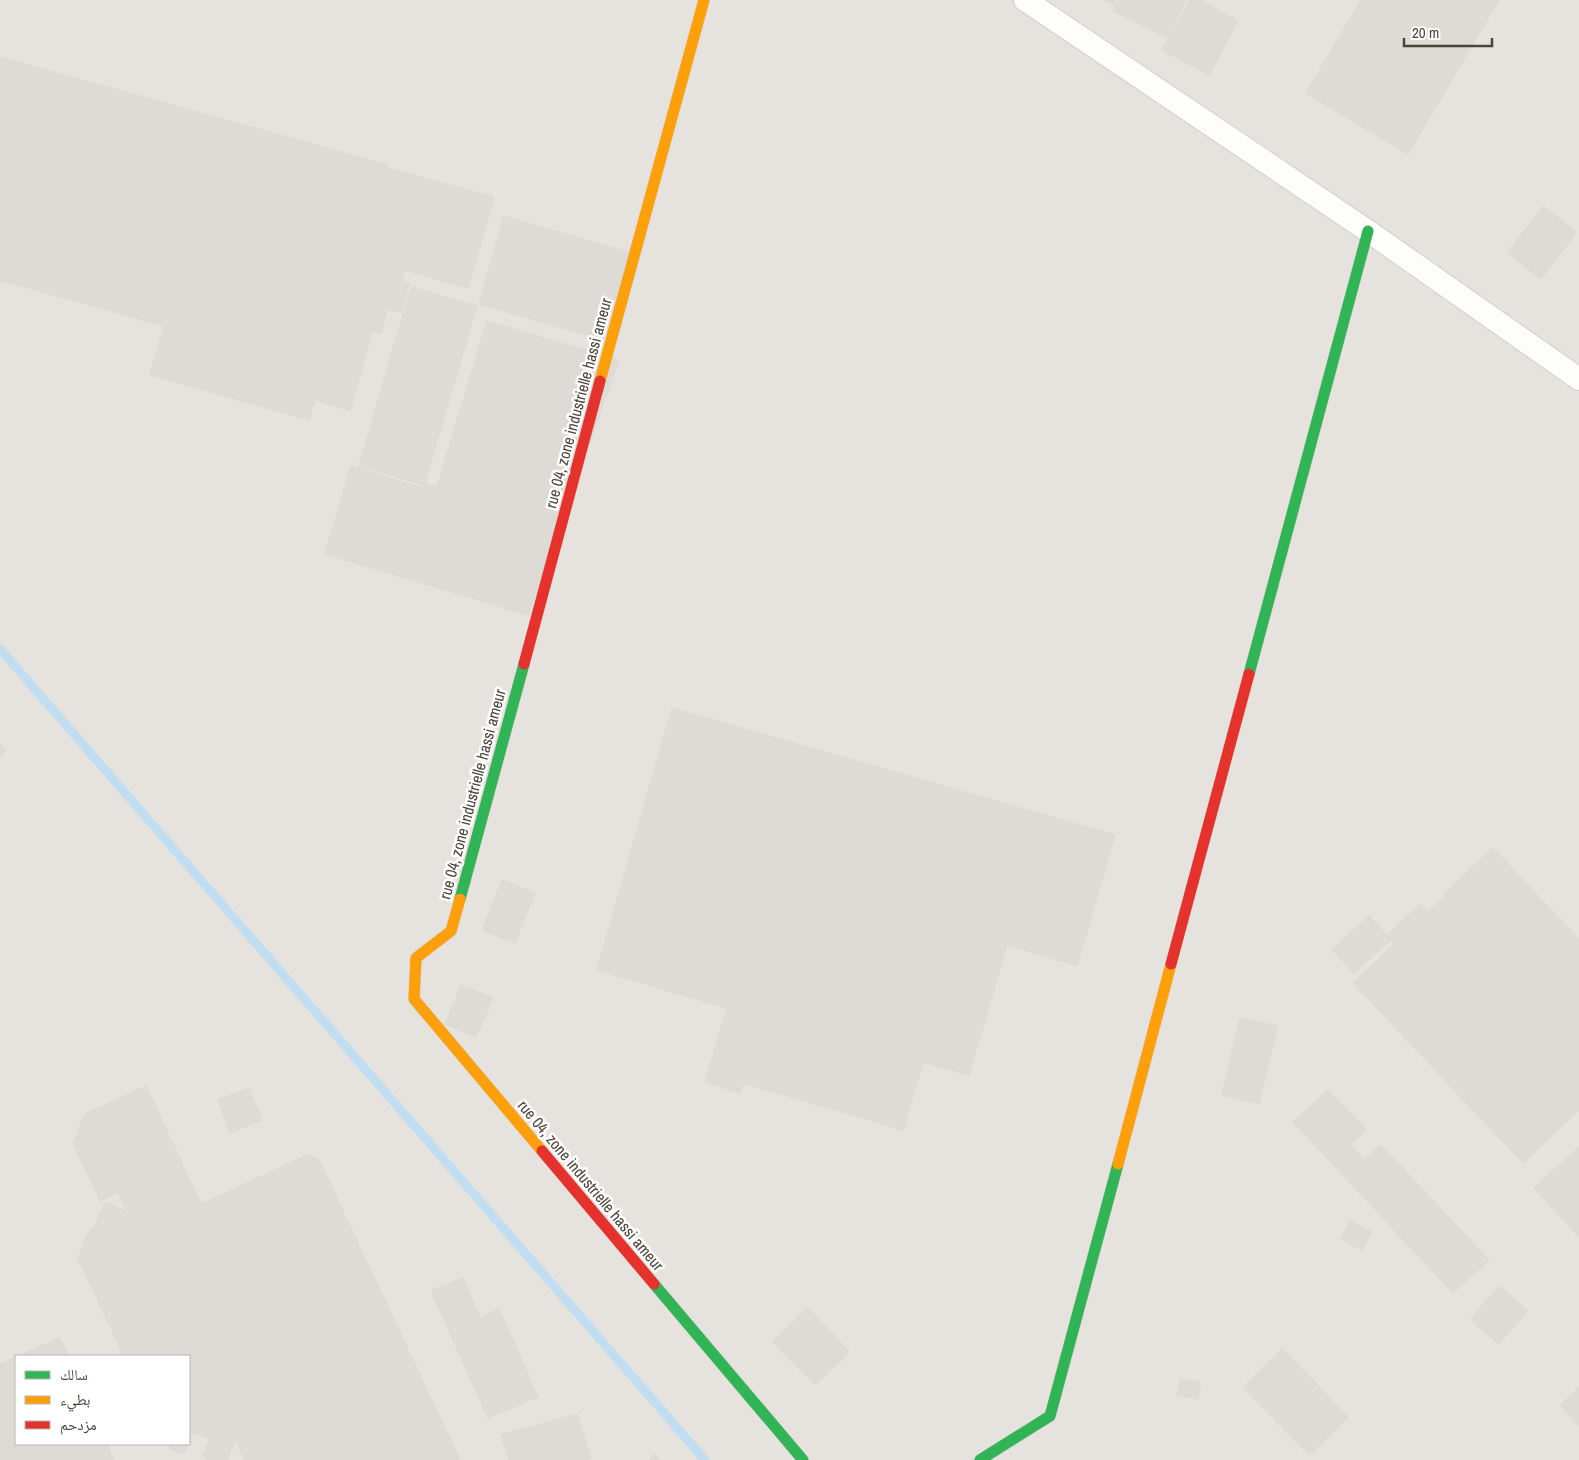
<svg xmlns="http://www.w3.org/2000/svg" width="1579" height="1460" font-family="'Archivo Narrow','Noto Naskh Arabic',sans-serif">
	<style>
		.industrial { fill: #e6e2de; fill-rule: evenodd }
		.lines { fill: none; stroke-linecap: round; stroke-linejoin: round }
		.stream { stroke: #c0ddf1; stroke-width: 9 }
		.building { fill: #dedbd6; stroke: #dcd9d4 }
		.street-casing { stroke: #d2d0cb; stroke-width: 24 }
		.fast-casing { stroke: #d3cfc5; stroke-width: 12 }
		.slow-casing { stroke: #d3cfc5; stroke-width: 12 }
		.jam-casing { stroke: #d3cfc5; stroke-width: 12 }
		.street { stroke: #fdfdfc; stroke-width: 22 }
		.fast { stroke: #30b455; stroke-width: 11 }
		.slow { stroke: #ff9f0a; stroke-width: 11 }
		.jam { stroke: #e5322d; stroke-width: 11 }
		.labels { text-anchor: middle; stroke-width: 5; stroke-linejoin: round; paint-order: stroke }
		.street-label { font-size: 16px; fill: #4b4439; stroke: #fff }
	</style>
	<rect width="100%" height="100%" fill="#f4f2ee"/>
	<!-- industrial -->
	<path class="industrial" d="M0 0H1579V1460H0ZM16 1356H189V1444H16Z"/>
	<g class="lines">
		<!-- stream -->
		<path class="stream" d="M0 649 705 1460"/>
	</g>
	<!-- building -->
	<g class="building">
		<path d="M1104 0H1116L1114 5Z"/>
		<path d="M1119 0H1186L1167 38 1113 11Z"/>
		<path d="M1190 0H1200L1238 21 1209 75 1162 50Z"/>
		<path d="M1361 0H1499L1408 154 1306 93Z"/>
		<path d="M0 57 388 165 387 168 494 197 468 288 405 270 401 281 409 283 401 313 387 309 381 334 372 331 350 411 315 400 309 420 150 375 164 326 0 280Z"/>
		<path d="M1543 206 1577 232 1541 279 1507 253Z"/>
		<path d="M504 216 635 254 610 342 479 304Z"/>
		<path d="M411 287 477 306 424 485 359 466Z"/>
		<path d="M487 321 619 360 528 615 325 554 351 466 423 488 424 483 437 487Z"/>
		<path d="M672 708 1115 835 1077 966 1007 945 969 1075 923 1062 903 1130 743 1083 740 1093 705 1082 727 1008 597 970Z"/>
		<path d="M0 743 7 750 0 757Z"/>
		<path d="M1493 848 1579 939V1110L1523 1163 1353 983 1445 896 1443 895Z"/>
		<path d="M502 880 535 893 515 943 482 930Z"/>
		<path d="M1421 904 1429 912 1394 944 1387 935Z"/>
		<path d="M1369 916 1391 940 1354 973 1332 950Z"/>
		<path d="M461 985 493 998 476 1037 445 1024Z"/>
		<path d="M1240 1018 1278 1026 1259 1104 1222 1095Z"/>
		<path d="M146 1086 201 1204 307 1155 319 1160 460 1460H245L235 1440 227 1460H210L202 1457 210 1439 193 1432 189 1441V1356H124L78 1259 90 1229 93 1230 105 1202 127 1212 118 1192 100 1201 73 1143 85 1114Z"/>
		<path d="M249 1088 262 1120 230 1133 218 1100Z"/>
		<path d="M1328 1090 1366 1130 1350 1145 1364 1160 1381 1145 1489 1260 1453 1293 1293 1122Z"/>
		<path d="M1579 1147V1237L1534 1188Z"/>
		<path d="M1350 1221 1372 1232 1362 1250 1340 1239Z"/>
		<path d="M463 1278 480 1318 499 1309 538 1397 488 1418 431 1291Z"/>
		<path d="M1499 1286 1528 1311 1499 1344 1470 1320Z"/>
		<path d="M808 1308 850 1352 815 1385 773 1342Z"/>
		<path d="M60 1338 68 1356H17Z"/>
		<path d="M1282 1349 1348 1417 1309 1455 1243 1387Z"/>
		<path d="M16 1357V1444H107L114 1460H0V1364Z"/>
		<path d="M1180 1379 1201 1382 1198 1399 1177 1395Z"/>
		<path d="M1579 1387V1426L1560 1405Z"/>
		<path d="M577 1414 591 1458 585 1460H509L501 1435Z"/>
		<path d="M171 1444H188L183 1454 169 1448Z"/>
		<path d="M654 1454 660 1460H649Z"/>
	</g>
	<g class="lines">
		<defs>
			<path id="street" d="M1025 0 1368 231 1579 379"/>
			<g id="fast">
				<path d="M1249 674 1368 231"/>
				<path d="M460 899 524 664"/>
				<path d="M654 1284 803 1460"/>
				<path d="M980 1460 1050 1416 1118 1164"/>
			</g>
			<g id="slow">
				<path d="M600 381 704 0"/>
				<path d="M460 899 451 931 416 958 414 999 542 1151"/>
				<path d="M1118 1164 1171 964"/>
			</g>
			<g id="jam">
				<path d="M524 664 600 381"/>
				<path d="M1171 964 1249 674"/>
				<path d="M542 1151 654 1284"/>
			</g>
		</defs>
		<!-- street casing -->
		<use href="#street" class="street-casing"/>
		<!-- fast casing -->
		<use href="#fast" class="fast-casing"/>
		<!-- slow casing -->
		<use href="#slow" class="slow-casing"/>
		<!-- jam casing -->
		<use href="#jam" class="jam-casing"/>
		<!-- street -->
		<use href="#street" class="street"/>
		<!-- fast -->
		<use href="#fast" class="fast"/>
		<!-- slow -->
		<use href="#slow" class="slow"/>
		<!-- jam -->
		<use href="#jam" class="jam"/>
	</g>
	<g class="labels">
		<!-- street labels -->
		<g class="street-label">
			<text transform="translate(578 403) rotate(-75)" y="6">rue 04, zone industrielle hassi ameur</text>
			<text transform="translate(472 794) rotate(-75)" y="6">rue 04, zone industrielle hassi ameur</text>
			<text transform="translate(591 1185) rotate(50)" y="6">rue 04, zone industrielle hassi ameur</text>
		</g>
	</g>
	<!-- legend -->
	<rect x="15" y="1355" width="175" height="90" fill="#ffffff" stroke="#b7b4b0"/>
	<rect x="25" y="1371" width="25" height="8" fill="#30b455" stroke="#b7b4b0"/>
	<text x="60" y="1380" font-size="15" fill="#4b4439">سالك</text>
	<rect x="25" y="1396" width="25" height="8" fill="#ff9f0a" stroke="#b7b4b0"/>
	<text x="60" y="1405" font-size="15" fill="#4b4439">بطيء</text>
	<rect x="25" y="1421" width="25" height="8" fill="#e5322d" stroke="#b7b4b0"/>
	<text x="60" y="1430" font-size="15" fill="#4b4439">مزدحم</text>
	<!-- scale -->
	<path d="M1404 38v8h88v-8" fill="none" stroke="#4b4439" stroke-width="2.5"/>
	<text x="1412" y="38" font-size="15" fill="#4b4439" stroke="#ffffff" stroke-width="4" paint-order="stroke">20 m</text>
</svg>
